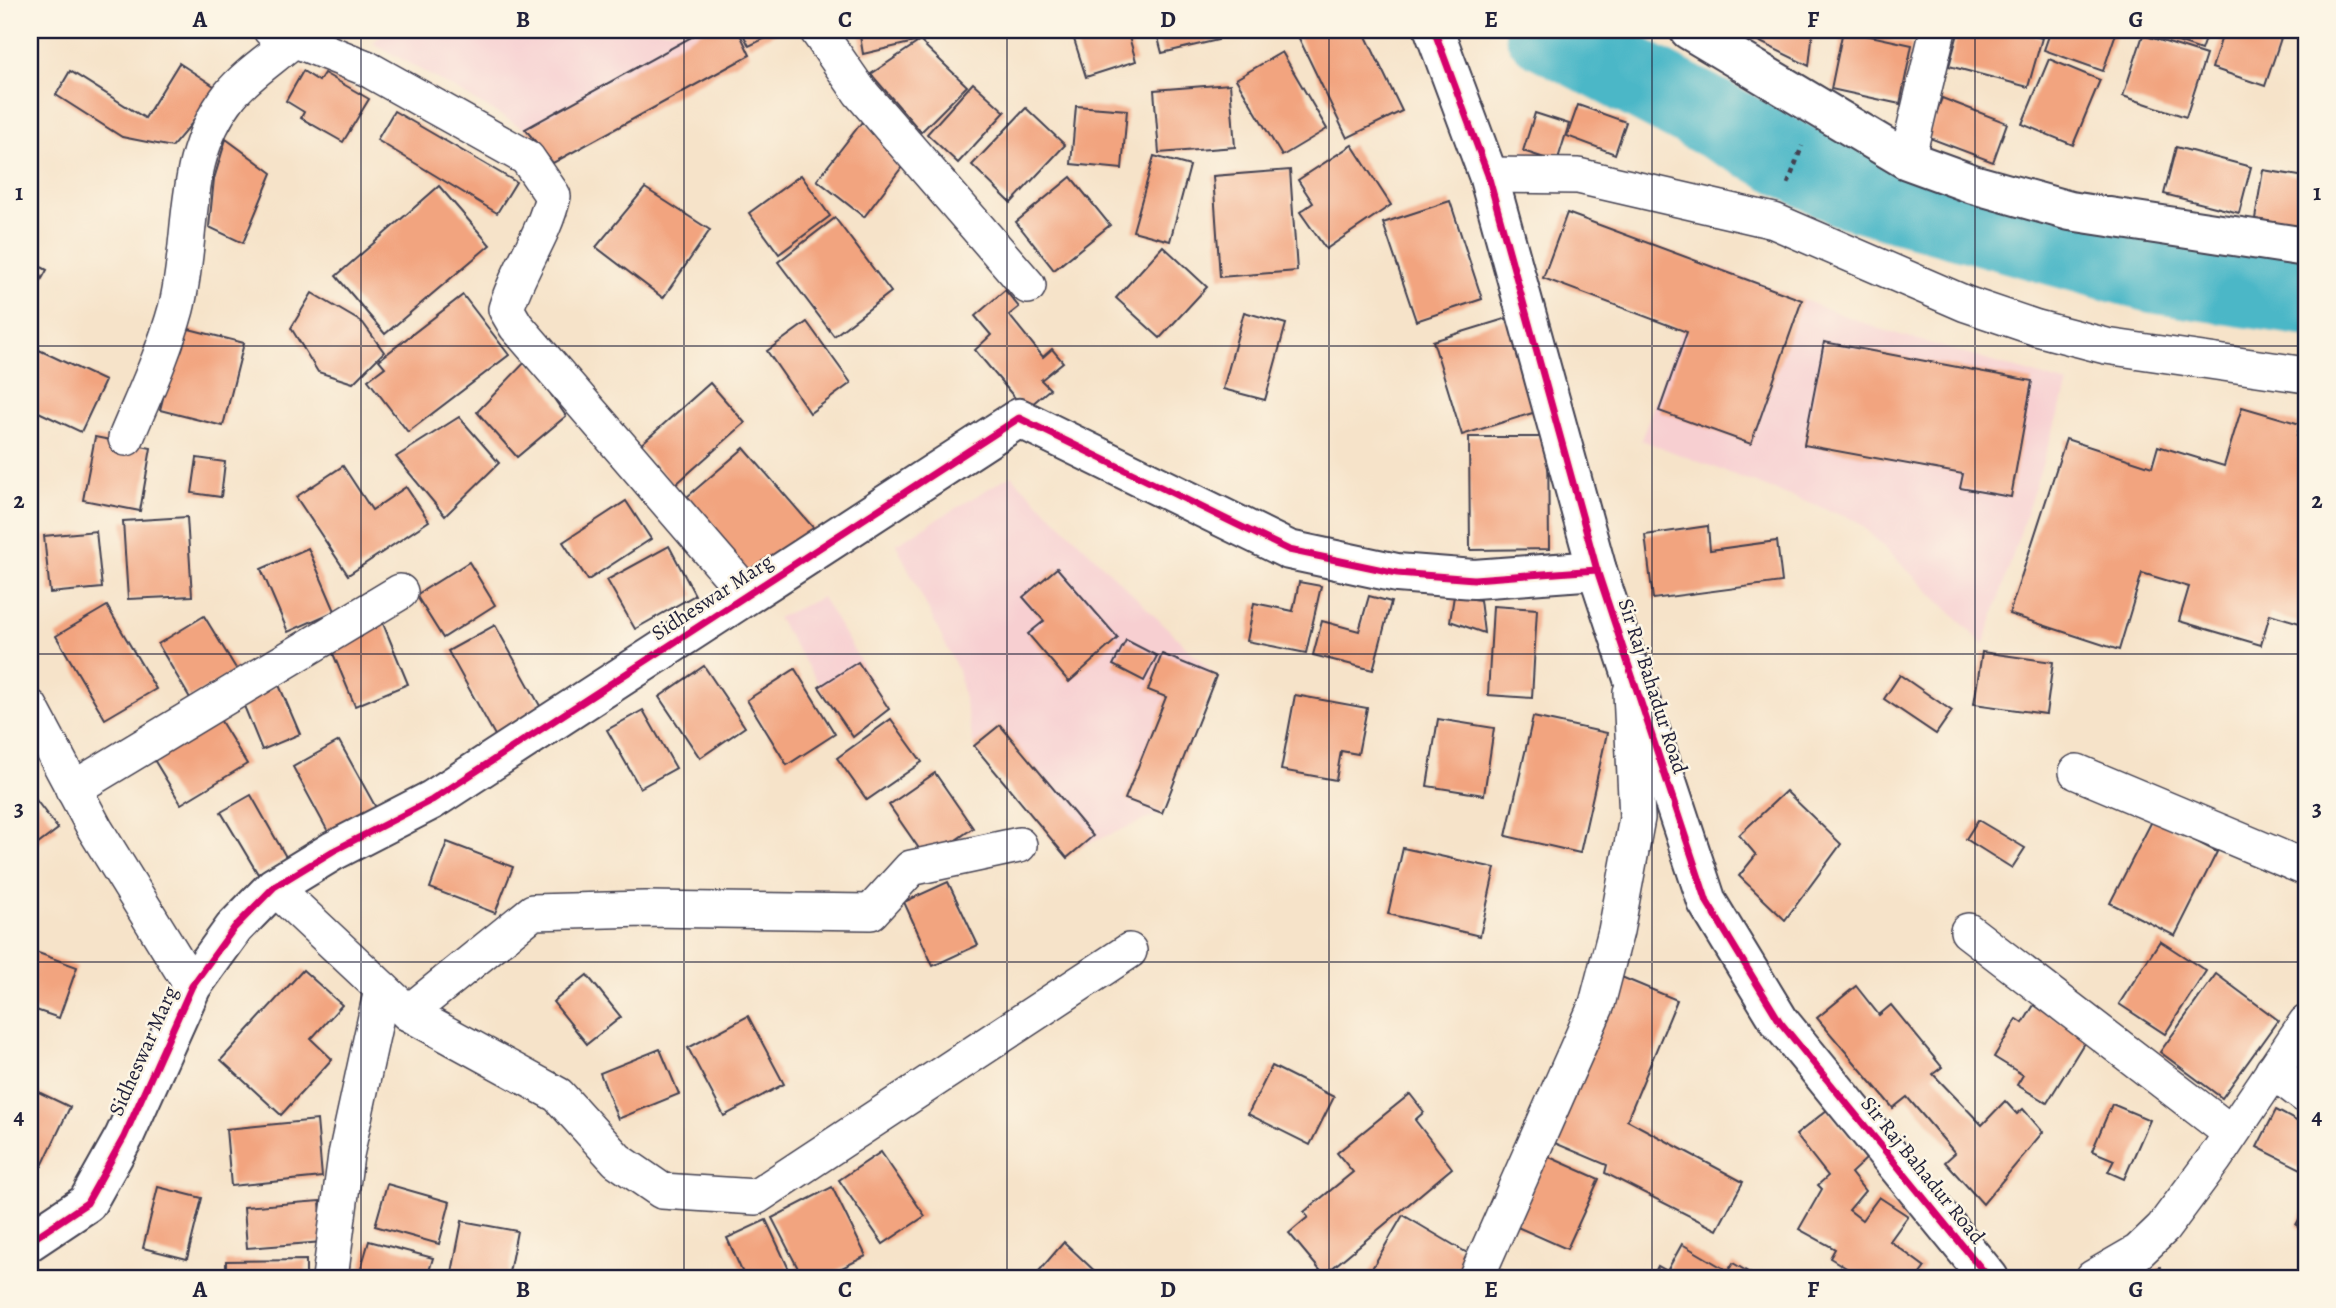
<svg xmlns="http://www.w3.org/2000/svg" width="2336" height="1308" font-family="Alegreya,serif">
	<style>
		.built { fill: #f7cfd1 }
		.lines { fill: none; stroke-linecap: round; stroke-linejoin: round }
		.river { stroke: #4bb7c7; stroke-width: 79 }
		.building { fill: #f2a47f }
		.street-casing { stroke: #423f50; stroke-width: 38 }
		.secondary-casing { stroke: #423f50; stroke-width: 42 }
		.path { stroke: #423f50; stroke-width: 4.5; stroke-dasharray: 5 5; stroke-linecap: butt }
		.street { stroke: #fff; stroke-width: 35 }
		.secondary { stroke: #fff; stroke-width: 38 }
		.cycleway-casing { stroke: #fcf5e5; stroke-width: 11 }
		.cycleway { stroke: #d6006c; stroke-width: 7 }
		.grid { fill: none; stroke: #22223b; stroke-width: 2; stroke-opacity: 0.55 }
		.labels { text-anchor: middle; stroke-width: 5; stroke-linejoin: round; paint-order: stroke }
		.street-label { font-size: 21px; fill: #22223b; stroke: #fcf5e5 }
		.neatline { fill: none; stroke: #22223b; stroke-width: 2.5 }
		.grid-label { font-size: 23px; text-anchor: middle; font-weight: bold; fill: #22223b }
	</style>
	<rect width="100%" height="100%" fill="#fcf5e5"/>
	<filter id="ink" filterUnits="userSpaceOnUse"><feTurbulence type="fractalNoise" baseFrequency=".0143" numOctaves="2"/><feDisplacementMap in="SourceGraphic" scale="14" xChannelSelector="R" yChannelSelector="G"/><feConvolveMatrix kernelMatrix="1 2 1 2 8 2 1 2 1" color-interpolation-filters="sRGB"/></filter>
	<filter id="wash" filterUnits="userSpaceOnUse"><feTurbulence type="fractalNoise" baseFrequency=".00686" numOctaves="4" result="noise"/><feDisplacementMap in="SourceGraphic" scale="28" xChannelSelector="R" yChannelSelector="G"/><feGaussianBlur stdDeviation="1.57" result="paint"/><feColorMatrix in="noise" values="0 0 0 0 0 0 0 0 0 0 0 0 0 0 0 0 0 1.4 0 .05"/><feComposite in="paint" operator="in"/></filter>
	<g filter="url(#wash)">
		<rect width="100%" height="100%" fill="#f6e3c9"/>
		<!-- built -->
		<g class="built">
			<path d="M386 30H738L750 55 553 163 525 129 373 43Z"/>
			<path d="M1706 263 1880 329 2068 384 1984 645 1857 521 1641 440Z"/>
			<path d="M1011 475 1216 676 1162 813 1080 847 1067 858 974 746 958 670 896 544Z"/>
			<path d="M822 597 889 709 853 737 777 618Z"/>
		</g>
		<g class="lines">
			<!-- river -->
			<path class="river" d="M1544 30 1846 188 2155 274 2306 297"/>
		</g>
		<g id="blocks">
			<!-- building -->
			<g class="building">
				<path d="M704 30H738L750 55 553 163 525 129Z"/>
				<path d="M741 30H782L749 46Z"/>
				<path d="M859 30H925L927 39 863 54Z"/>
				<path d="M1082 30H1127L1136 61 1086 77 1072 33Z"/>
				<path d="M1156 30H1216L1218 40 1162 53Z"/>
				<path d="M1221 30H1241L1223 36Z"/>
				<path d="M1295 30H1363L1402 111 1347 138Z"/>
				<path d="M1736 30H1813L1809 66Z"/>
				<path d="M1843 30 1912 45 1900 104 1831 89Z"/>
				<path d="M1959 30H2013L2042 38 2028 87 1949 66Z"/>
				<path d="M2051 30H2117L2103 71 2044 50Z"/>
				<path d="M2143 30H2208L2201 50Z"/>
				<path d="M2224 30 2283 32 2265 86 2212 68Z"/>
				<path d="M2143 35 2206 55 2186 117 2123 96Z"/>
				<path d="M920 41 967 86 921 132 871 74Z"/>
				<path d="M1282 52 1327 129 1282 156 1236 79Z"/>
				<path d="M2049 59 2100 80 2073 145 2022 124Z"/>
				<path d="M179 63 220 90 172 147 122 137 56 95 70 71 145 118Z"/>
				<path d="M303 71 319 81 324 73 369 99 343 142 301 118 304 112 286 101Z"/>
				<path d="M973 83 1005 112 958 163 927 134Z"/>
				<path d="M1230 84 1235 147 1159 153 1154 90Z"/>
				<path d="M1942 98 2007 123 1993 162 1927 137Z"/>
				<path d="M1578 105 1626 122 1615 154 1567 136Z"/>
				<path d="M1076 106 1127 110 1122 169 1071 164Z"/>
				<path d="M1026 108 1065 145 1011 203 972 165Z"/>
				<path d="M394 111 516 182 497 213 377 140Z"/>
				<path d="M1535 113 1569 124 1557 162 1523 151Z"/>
				<path d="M862 122 908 159 864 217 817 180Z"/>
				<path d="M226 139 272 173 243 243 209 227 214 179Z"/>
				<path d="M1352 145 1391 205 1326 249 1300 212 1313 203 1298 180Z"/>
				<path d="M2176 147 2251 167 2239 213 2164 194Z"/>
				<path d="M1154 156 1190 166 1170 241 1133 231Z"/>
				<path d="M1290 170 1297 271 1220 277 1213 176Z"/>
				<path d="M2263 170 2306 177V228L2255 219Z"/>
				<path d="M801 175 830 216 779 254 749 213Z"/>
				<path d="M1071 177 1110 225 1054 270 1016 222Z"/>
				<path d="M439 186 490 245 385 334 336 276Z"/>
				<path d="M645 188 710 230 663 298 596 247Z"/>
				<path d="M1450 201 1482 299 1416 321 1383 223Z"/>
				<path d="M1567 213 1802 300 1751 444 1659 411 1687 332 1543 278Z"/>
				<path d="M835 218 891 292 834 336 778 262Z"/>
				<path d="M1163 246 1207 287 1160 338 1116 298Z"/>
				<path d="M30 261 47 270 30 300Z"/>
				<path d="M1005 290 1019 307 1009 315 1043 357 1052 349 1063 362 1041 380 1050 389 1025 410 975 350 991 335 975 316Z"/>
				<path d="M312 293 363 323 384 352 353 383 318 372 291 328Z"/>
				<path d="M463 295 509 355 408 432 368 380 385 367 379 360Z"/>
				<path d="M1244 312 1286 324 1265 400 1223 389Z"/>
				<path d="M1511 317 1539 411 1462 435 1433 341Z"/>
				<path d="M807 322 851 383 810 413 767 351Z"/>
				<path d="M181 327 244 343 223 426 160 410Z"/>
				<path d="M1824 342 2032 381 2011 497 1960 488 1963 474 1804 445Z"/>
				<path d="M39 350 105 381 81 432 30 408V370Z"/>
				<path d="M527 360 566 416 517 457 477 412Z"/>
				<path d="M710 383 745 423 674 486 639 446Z"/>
				<path d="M2242 407 2300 424 2297 435 2306 437V625L2270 614 2261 645 2179 621 2189 587 2142 573 2119 650 2009 614 2066 439 2152 467 2158 446 2224 466Z"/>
				<path d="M459 417 499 463 445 516 396 457Z"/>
				<path d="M95 437 151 448 140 511 83 500Z"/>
				<path d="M1469 437H1548L1549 549 1470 550Z"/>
				<path d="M744 448 817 532 754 586 681 502Z"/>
				<path d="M197 458 225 462 221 497 192 493Z"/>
				<path d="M343 466 372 510 406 487 429 521 348 575 296 497Z"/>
				<path d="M626 501 651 539 588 580 563 542Z"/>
				<path d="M187 517 192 596 128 599 123 521Z"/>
				<path d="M1708 526 1710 550 1777 541 1782 582 1653 599 1645 535Z"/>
				<path d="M96 531 102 588 50 593 44 536Z"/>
				<path d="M669 546 695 595 635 629 607 580Z"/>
				<path d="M308 548 335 611 288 632 261 569Z"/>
				<path d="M469 562 495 605 443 638 416 595Z"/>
				<path d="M1057 568 1118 638 1069 682 1028 634 1044 621 1023 597Z"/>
				<path d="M1299 582 1321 586 1306 653 1247 641 1254 603 1293 611Z"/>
				<path d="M1369 596 1391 602 1373 670 1313 655 1322 621 1359 631Z"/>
				<path d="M1454 596 1480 600 1484 633 1450 621Z"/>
				<path d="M107 606 156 689 105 719 56 636Z"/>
				<path d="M1493 606 1537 609 1532 698 1488 695Z"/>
				<path d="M204 616 237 670 190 698 158 644Z"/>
				<path d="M382 621 408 684 355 706 329 644Z"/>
				<path d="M495 625 544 713 497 739 448 651Z"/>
				<path d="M1126 640 1157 656 1144 681 1113 665Z"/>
				<path d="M1982 652 2053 662 2046 714 1974 704Z"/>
				<path d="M1162 654 1216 676 1162 813 1125 799 1166 697 1148 690Z"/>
				<path d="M858 662 889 709 853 737 819 687Z"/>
				<path d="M704 666 745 727 700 758 659 697Z"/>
				<path d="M795 669 835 734 787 765 747 700Z"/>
				<path d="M1900 675 1952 711 1936 734 1884 699Z"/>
				<path d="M279 685 300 734 262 750 242 701Z"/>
				<path d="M1295 695 1367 708 1358 754 1341 751 1336 780 1281 770Z"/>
				<path d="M643 710 676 768 640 788 607 730Z"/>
				<path d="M1533 717 1607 733 1580 853 1506 836Z"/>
				<path d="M219 718 247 764 181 804 153 758Z"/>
				<path d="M891 719 922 762 867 800 837 758Z"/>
				<path d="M1438 719 1494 728 1484 795 1427 786Z"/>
				<path d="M1000 725 1093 836 1067 858 974 746Z"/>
				<path d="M339 741 379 813 332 839 293 767Z"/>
				<path d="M935 773 973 828 927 860 889 805Z"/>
				<path d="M1786 791 1841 844 1785 920 1739 876 1756 855 1739 835Z"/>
				<path d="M30 792 58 829 30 850Z"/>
				<path d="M251 795 286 857 258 874 221 812Z"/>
				<path d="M2153 819 2217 852 2175 936 2110 903Z"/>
				<path d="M1978 820 2025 848 2012 868 1966 839Z"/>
				<path d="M447 842 513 867 495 913 430 888Z"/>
				<path d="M1403 848 1495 868 1480 936 1388 914Z"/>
				<path d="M948 882 978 945 933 966 904 902Z"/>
				<path d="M2160 941 2206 971 2165 1034 2119 1004Z"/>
				<path d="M30 950 77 967 59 1018 30 1008Z"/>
				<path d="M303 970 342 1005 311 1039 332 1059 281 1115 221 1060Z"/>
				<path d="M2216 974 2278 1020 2222 1098 2160 1052Z"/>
				<path d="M587 975 621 1017 587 1044 553 1002Z"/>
				<path d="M1619 976 1677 1000 1627 1120 1743 1182 1717 1230 1605 1173 1607 1165 1550 1141Z"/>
				<path d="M1856 986 1879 1015 1891 1005 1942 1067 1933 1074 1982 1125 2005 1101 2017 1114 2023 1109 2043 1132 1983 1204 1945 1162 1955 1153 1907 1097 1893 1108 1817 1018Z"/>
				<path d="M2034 1005 2087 1038 2047 1103 2017 1085 2023 1075 1994 1057 2017 1019 2023 1023Z"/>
				<path d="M748 1016 784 1084 724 1116 688 1048Z"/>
				<path d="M660 1049 679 1094 618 1119 600 1073Z"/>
				<path d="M1272 1066 1334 1097 1310 1145 1248 1114Z"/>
				<path d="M30 1088 70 1107 42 1166 30 1160Z"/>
				<path d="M1410 1094 1424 1112 1415 1120 1452 1168 1324 1275 1289 1233 1308 1217 1304 1212 1353 1172 1337 1153Z"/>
				<path d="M2112 1104 2150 1120 2124 1179 2108 1172 2114 1160 2092 1151Z"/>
				<path d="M1827 1110 1866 1159 1851 1173 1865 1191 1849 1210 1862 1220 1879 1197 1908 1216 1890 1241 1925 1267 1917 1278H1863L1830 1258 1835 1249 1799 1229 1822 1189 1818 1185 1828 1176 1796 1135Z"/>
				<path d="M2276 1110 2306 1126V1163L2303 1170 2257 1147Z"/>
				<path d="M317 1120 322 1177 231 1186 226 1129Z"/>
				<path d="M881 1152 925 1216 883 1244 839 1180Z"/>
				<path d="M1547 1156 1599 1179 1567 1249 1515 1226Z"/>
				<path d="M387 1184 450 1202 439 1244 375 1226Z"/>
				<path d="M158 1187 202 1198 187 1259 143 1248Z"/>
				<path d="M832 1187 866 1256 822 1278H803L772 1218Z"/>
				<path d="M320 1201 323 1242 247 1248 244 1207Z"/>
				<path d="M2306 1207V1231L2296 1225Z"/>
				<path d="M1403 1215 1474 1257 1462 1278 1367 1277Z"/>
				<path d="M766 1220 793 1278H745L727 1238Z"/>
				<path d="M462 1221 517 1231 508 1278H451Z"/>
				<path d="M369 1241 433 1258 427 1278H358Z"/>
				<path d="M1064 1242 1102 1278H1033Z"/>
				<path d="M1682 1244 1728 1271 1733 1263 1758 1278H1652L1658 1266 1667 1271Z"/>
				<path d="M306 1260V1278H226V1261Z"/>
				<path d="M1345 1267 1355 1278H1333Z"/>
				<path d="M2160 1267 2169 1278H2138Z"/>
				<path d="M1499 1269 1519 1278H1495Z"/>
			</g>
		</g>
	</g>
	<g filter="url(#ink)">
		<use href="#blocks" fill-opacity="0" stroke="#423f50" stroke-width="2"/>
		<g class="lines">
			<defs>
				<g id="street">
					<path d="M271 30 366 68 527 158 553 196C544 236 518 269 506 309L516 326 748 595"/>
					<path d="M817 30 860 92 1028 286"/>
					<path d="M1907 160 1938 30"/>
					<path d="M1488 175 1578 176 1774 221 1966 304 2037 328 2106 346 2306 375"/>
					<path d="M126 438C144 395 164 353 176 309 195 234 179 160 230 95 247 74 274 57 294 39"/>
					<path d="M30 707 95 829 192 986"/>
					<path d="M2077 772 2306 868"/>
					<path d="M73 789 400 592"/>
					<path d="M274 887 408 1013 558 1095 617 1160 662 1191 756 1197 1129 951"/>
					<path d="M1968 931 2231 1133"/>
					<path d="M408 1013 533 912 645 909 871 912 911 868 1019 845"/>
					<path d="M2273 1071 2306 1096"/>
					<path d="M330 1278 346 1155 382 989"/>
					<path d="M1476 1278 1597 1004 1616 931 1637 818 1631 692"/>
					<path d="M2093 1278 2138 1252 2163 1228 2215 1158 2306 1023"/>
				</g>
				<g id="secondary">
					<path d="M1434 30 1488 175 1597 570 1707 902 1780 1022 1989 1278"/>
					<path d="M1689 30 1907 160 1973 184 2070 211 2306 247"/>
					<path d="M30 1241 87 1203 124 1137 192 986 234 928 274 887 333 851 432 800 1019 418 1289 550 1397 573 1474 579 1597 570"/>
				</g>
			</defs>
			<!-- street casing -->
			<use href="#street" class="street-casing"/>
			<!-- secondary casing -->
			<use href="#secondary" class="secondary-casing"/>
			<!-- path -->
			<path class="path" d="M1788 184 1802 146"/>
			<!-- street -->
			<use href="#street" class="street"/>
			<!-- secondary -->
			<use href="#secondary" class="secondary"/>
			<defs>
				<g id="cycleway">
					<path d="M1434 30 1488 175 1597 570 1707 902 1780 1022 1989 1278"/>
					<path d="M30 1241 87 1203 124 1137 192 986 234 928 274 887 333 851 432 800 1019 418 1289 550 1397 573 1474 579 1597 570"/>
				</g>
			</defs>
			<!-- cycleway casing -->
			<use href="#cycleway" class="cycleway-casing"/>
			<!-- cycleway -->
			<use href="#cycleway" class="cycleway"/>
		</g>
	</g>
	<!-- grid -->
	<path class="grid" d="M361 30V1278M684 30V1278M1007 30V1278M1329 30V1278M1652 30V1278M1975 30V1278M30 346H2306M30 654H2306M30 962H2306"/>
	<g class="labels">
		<!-- street labels -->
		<g class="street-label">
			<text transform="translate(712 597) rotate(-33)" y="7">Sidheswar Marg</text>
			<text transform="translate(1653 686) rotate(72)" y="7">Sir Raj Bahadur Road</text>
			<text transform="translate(143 1051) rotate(-66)" y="7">Sidheswar Marg</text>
			<text transform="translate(1923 1170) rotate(51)" y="7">Sir Raj Bahadur Road</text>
		</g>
	</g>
	<!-- margin -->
	<rect width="2336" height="1308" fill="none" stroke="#fcf5e5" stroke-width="77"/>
	<rect x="38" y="38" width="2260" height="1232" class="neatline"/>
	<g class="grid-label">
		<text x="200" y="27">A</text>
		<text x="523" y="27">B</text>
		<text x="845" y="27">C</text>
		<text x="1168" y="27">D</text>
		<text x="1491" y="27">E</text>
		<text x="1813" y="27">F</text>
		<text x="2136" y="27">G</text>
		<text x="19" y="200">1</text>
		<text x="2317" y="200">1</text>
		<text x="19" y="508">2</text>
		<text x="2317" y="508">2</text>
		<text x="19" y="816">3</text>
		<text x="2317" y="816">3</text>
		<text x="19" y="1124">4</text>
		<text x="2317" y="1124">4</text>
		<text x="200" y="1297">A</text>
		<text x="523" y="1297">B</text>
		<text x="845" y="1297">C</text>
		<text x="1168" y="1297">D</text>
		<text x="1491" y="1297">E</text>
		<text x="1813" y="1297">F</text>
		<text x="2136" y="1297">G</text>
	</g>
</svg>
